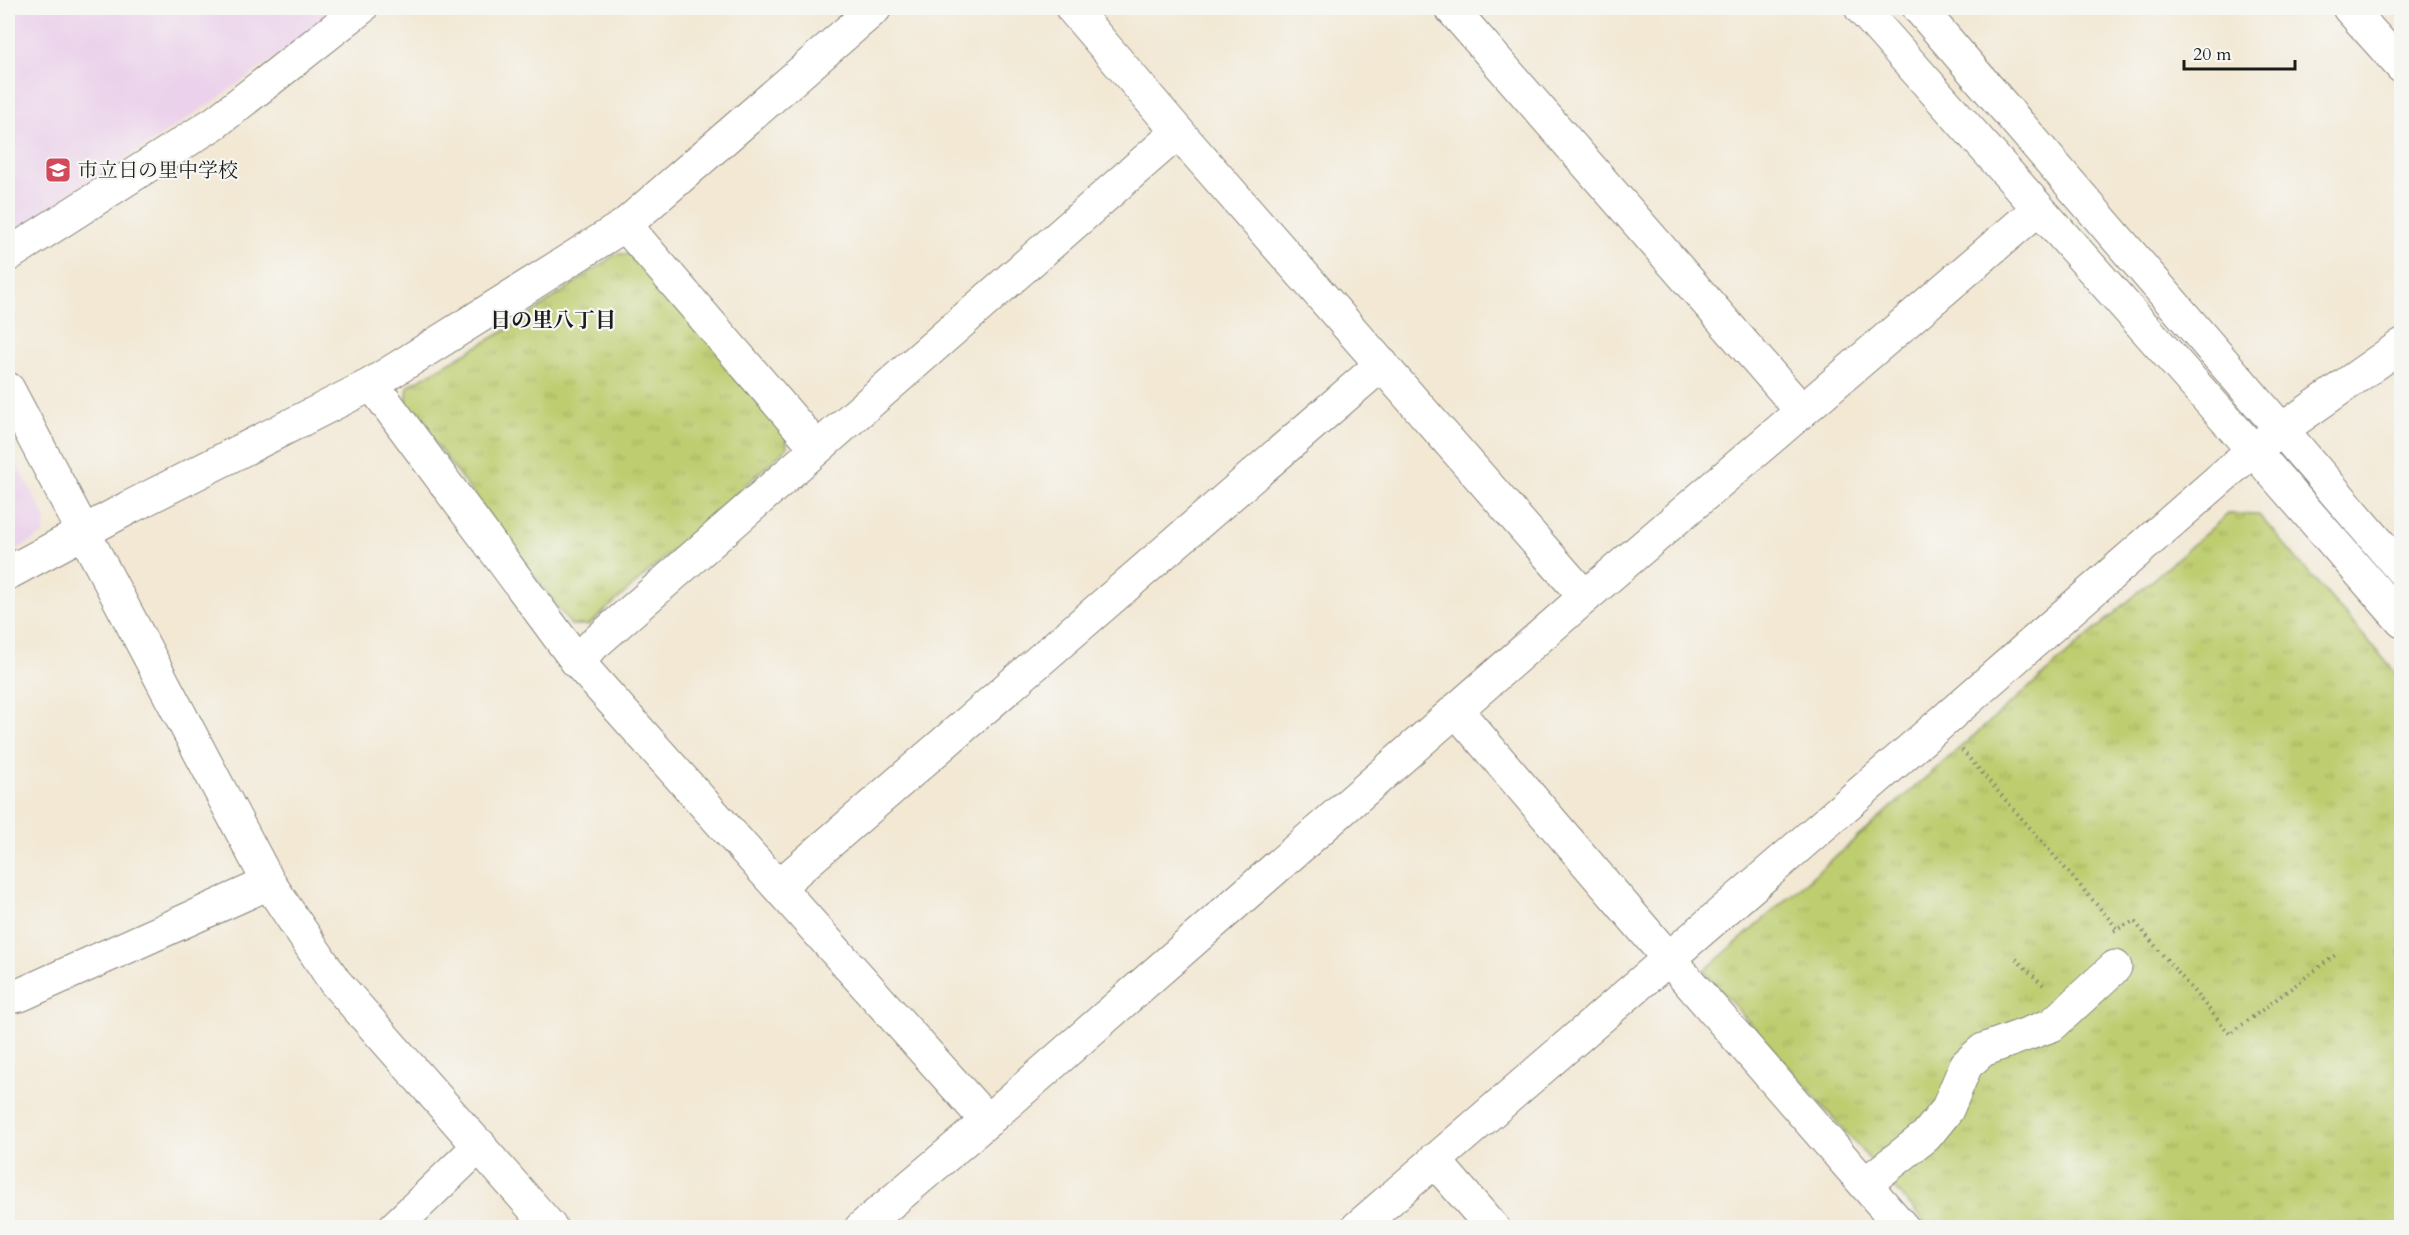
<svg xmlns="http://www.w3.org/2000/svg" width="2409" height="1235" font-family="Cardo,'Noto Serif JP',serif">
	<style>
		.built { fill: #ebd1eb }
		.grass { fill: url(#grass-tufts); stroke: #6d7446; stroke-width: 1.5 }
		.lines { fill: none; stroke-linecap: round; stroke-linejoin: round }
		.minor-casing { stroke: #878278; stroke-width: 35 }
		.path { stroke: #878278; stroke-width: 4; stroke-dasharray: 1.5 4.5; stroke-linecap: butt }
		.minor { stroke: #fff; stroke-width: 33 }
		.labels { text-anchor: middle; stroke-width: 4.5; stroke-linejoin: round; paint-order: stroke }
		.poi-label { font-size: 20px; fill: #1c1c1c; stroke: #f6f6f2; text-anchor: start }
		.neighbourhood-label { font-size: 21px; font-weight: bold; fill: #1c1c1c; stroke: #f6f6f2 }
	</style>
	<defs>
		<pattern id="grass-tufts" width="24" height="20" patternUnits="userSpaceOnUse" patternTransform="scale(1.5)"><rect width="24" height="20" fill="#becd6f"/><path d="M3 7l-1-3M5 7V3M7 7l1-3M15 17l-1-3M17 17v-4M19 17l1-3" fill="none" stroke="#a3af60"/></pattern>
	</defs>
	<rect width="100%" height="100%" fill="#f6f6f2"/>
	<filter id="ink" filterUnits="userSpaceOnUse"><feTurbulence type="fractalNoise" baseFrequency=".0167" numOctaves="2"/><feDisplacementMap in="SourceGraphic" scale="12" xChannelSelector="R" yChannelSelector="G"/><feConvolveMatrix kernelMatrix="1 2 1 2 8 2 1 2 1" color-interpolation-filters="sRGB"/></filter>
	<filter id="wash" filterUnits="userSpaceOnUse"><feTurbulence type="fractalNoise" baseFrequency=".008" numOctaves="4" result="noise"/><feDisplacementMap in="SourceGraphic" scale="24" xChannelSelector="R" yChannelSelector="G"/><feGaussianBlur stdDeviation="1.35" result="paint"/><feColorMatrix in="noise" values="0 0 0 0 0 0 0 0 0 0 0 0 0 0 0 0 0 1.4 0 .05"/><feComposite in="paint" operator="in"/></filter>
	<g filter="url(#wash)">
		<rect width="100%" height="100%" fill="#f2e8d4"/>
		<!-- built -->
		<g class="built">
			<path d="M8 8H338L280 54 210 104 8 236Z"/>
			<path d="M8 447 46 519 43 535 8 554Z"/>
		</g>
		<!-- grass -->
		<g class="grass">
			<path d="M616 254H634L787 431V448L589 625H571L406 404 408 386 515 325Z"/>
			<path d="M2228 514 2259 515 2401 679V1227H1929L1704 971Z"/>
		</g>
	</g>
	<g filter="url(#ink)">
		<g class="lines">
			<defs>
				<g id="minor">
					<path d="M1072 8 1178 132 1585 597"/>
					<path d="M1451 8 1801 410"/>
					<path d="M1861 8 2253 450 2402 621"/>
					<path d="M1919 8 2402 570"/>
					<path d="M2349 8 2402 67"/>
					<path d="M625 225 817 448"/>
					<path d="M8 255 216 122 361 8"/>
					<path d="M372 384 576 660 987 1121"/>
					<path d="M8 389 269 883 335 982 551 1228"/>
					<path d="M8 573 130 507 372 384 625 225 875 8"/>
					<path d="M576 660 1178 132"/>
					<path d="M1456 710 1669 959 1903 1228"/>
					<path d="M779 886 1382 364"/>
					<path d="M8 997 20 995 269 883"/>
					<path d="M1434 1160 1493 1228"/>
					<path d="M1865 1184 1926 1136 1947 1110 1966 1065 1983 1050 2052 1025 2115 967"/>
					<path d="M394 1228 480 1145"/>
					<path d="M861 1228 987 1121 1585 597 2038 209"/>
					<path d="M1357 1228 1940 724 2253 450 2402 345"/>
				</g>
			</defs>
			<!-- minor casing -->
			<use href="#minor" class="minor-casing"/>
			<!-- path -->
			<g class="path">
				<path d="M1962 750 2117 928"/>
				<path d="M2114 931 2134 921 2230 1034 2338 953"/>
				<path d="M2016 959 2043 985"/>
			</g>
			<!-- minor -->
			<use href="#minor" class="minor"/>
		</g>
	</g>
	<!-- icons -->
	<defs>
		<symbol id="school-square" viewBox="-11 -11 22 22"><rect x="-9" y="-9" width="18" height="18" rx="4" fill="#d1495b" stroke="#f6f6f2"/><path d="M0-5L7-2L0 1L-7-2ZM-4 1L0 2.5L4 1V4Q0 6-4 4Z" fill="#fff"/></symbol>
	</defs>
	<g fill-rule="evenodd">
		<use href="#school-square" x="43" y="155" width="30" height="30"/>
	</g>
	<g class="labels">
		<!-- poi labels -->
		<g class="poi-label">
			<text x="78" y="177">市立日の里中学校</text>
		</g>
		<!-- neighbourhood labels -->
		<g class="neighbourhood-label">
			<text x="553" y="327">日の里八丁目</text>
		</g>
	</g>
	<!-- margin -->
	<rect width="2409" height="1235" fill="none" stroke="#f6f6f2" stroke-width="30"/>
	<!-- scale -->
	<path d="M2184 60v9h111v-9" fill="none" stroke="#1c1c1c" stroke-width="3"/>
	<text x="2193" y="60" font-size="18" fill="#1c1c1c" stroke="#f6f6f2" stroke-width="4.5" paint-order="stroke">20 m</text>
</svg>
